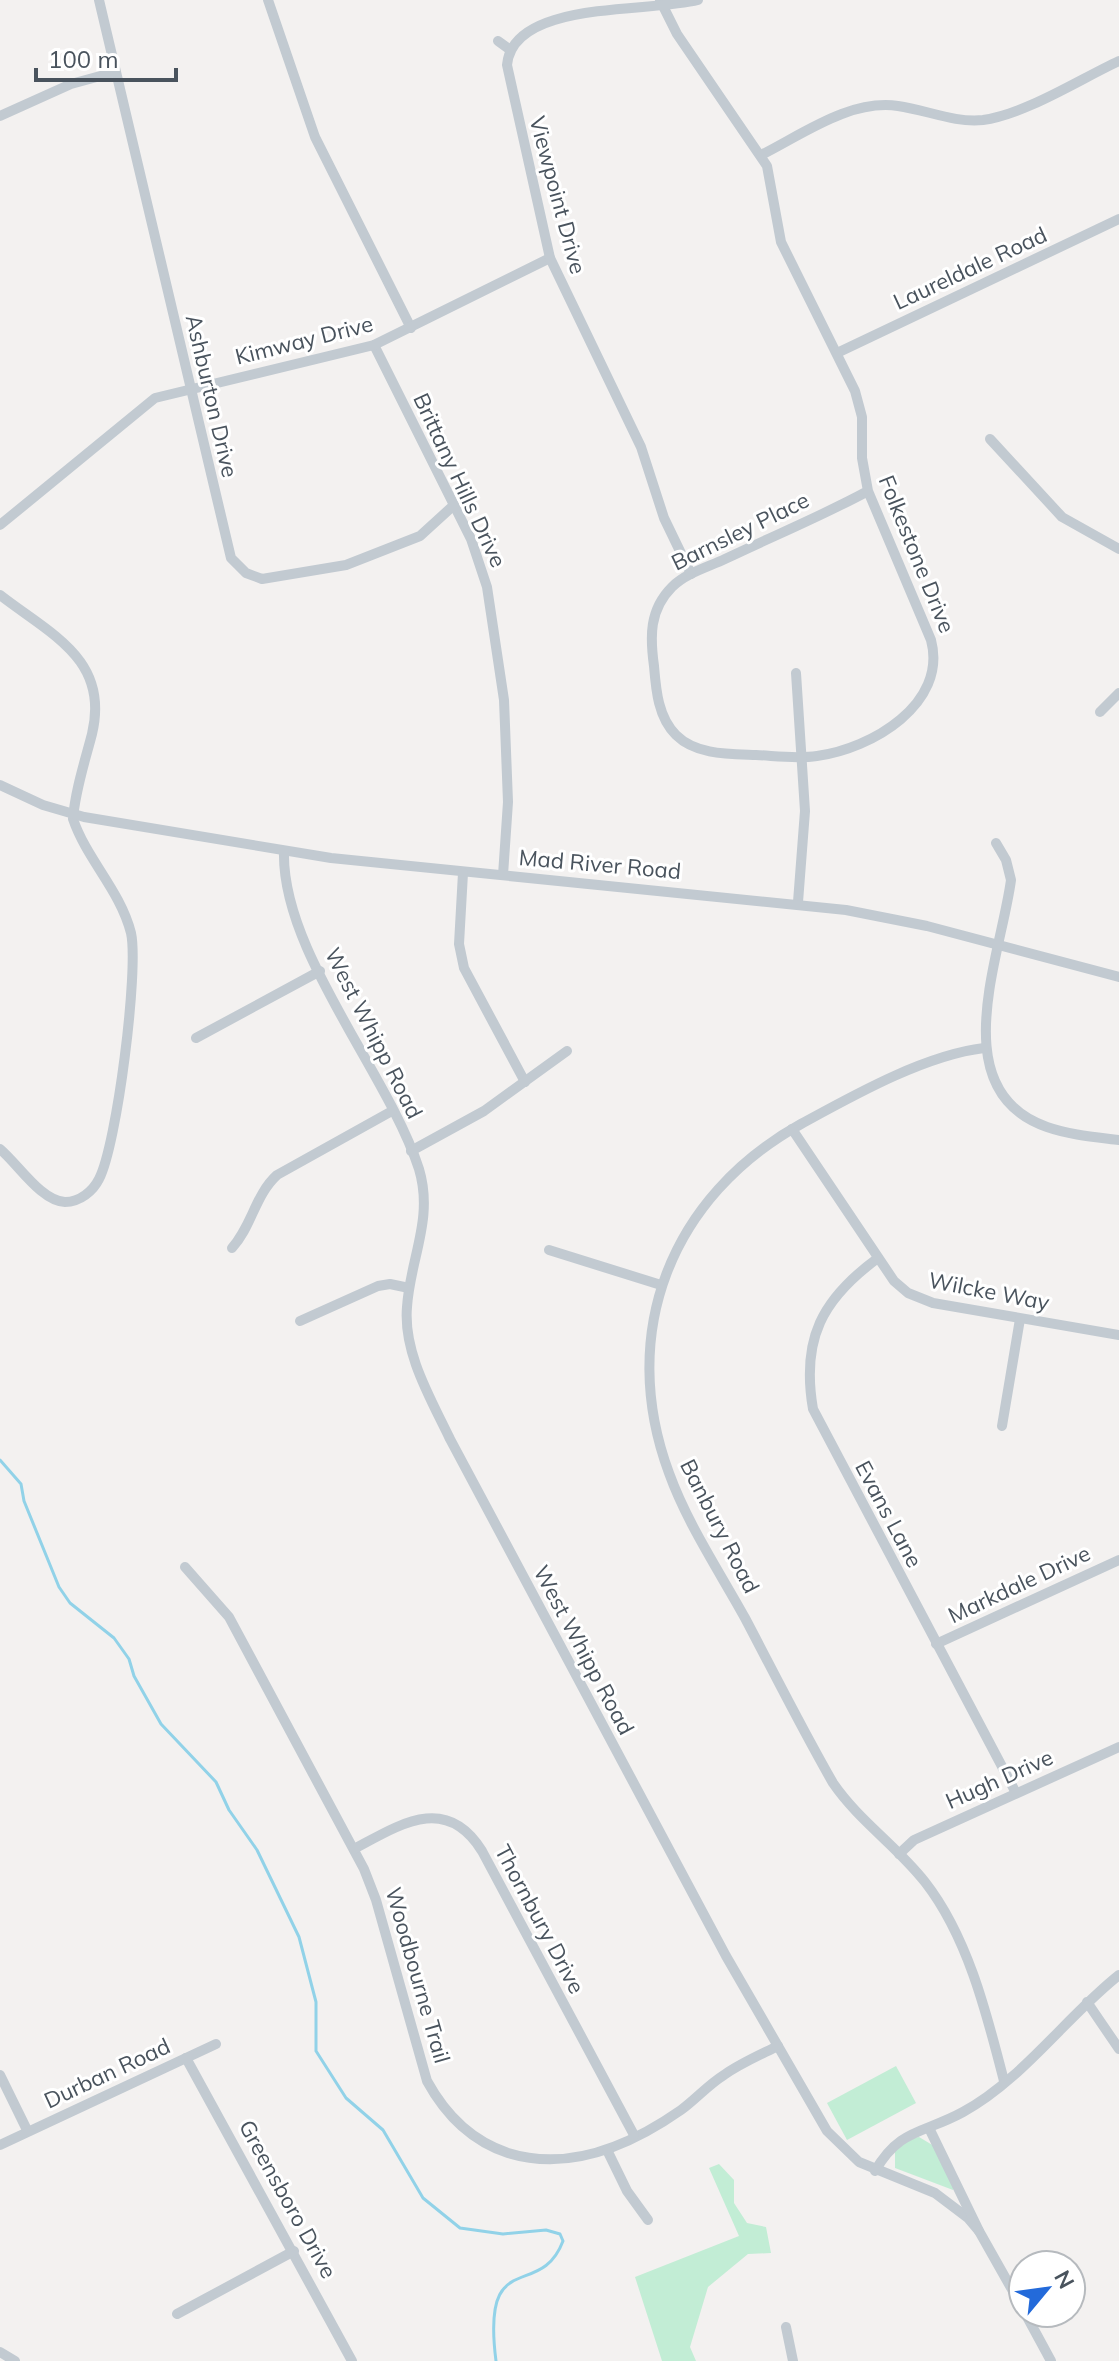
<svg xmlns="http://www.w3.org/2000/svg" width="1119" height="2361" font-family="Mulish,sans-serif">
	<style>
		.green { fill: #c2edd5 }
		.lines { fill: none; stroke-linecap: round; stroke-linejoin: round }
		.stream { stroke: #91d2e8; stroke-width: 3 }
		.minor { stroke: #c2cad1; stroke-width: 10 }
		.labels { text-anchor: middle; stroke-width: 6; stroke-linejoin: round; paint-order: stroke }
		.street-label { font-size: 22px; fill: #49535d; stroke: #fff }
	</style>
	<rect width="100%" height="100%" fill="#f3f1f0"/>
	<!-- green -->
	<g class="green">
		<path d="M896 2066 916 2103 847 2140 827 2103Z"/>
		<path d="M919 2137 934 2146 954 2185 953 2190 895 2168V2151L909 2139Z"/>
		<path d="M719 2164 734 2180V2203L747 2223 766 2227 771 2253 748 2254 708 2287 690 2347 696 2361H662L635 2277 739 2236 709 2168Z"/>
	</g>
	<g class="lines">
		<!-- stream -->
		<path class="stream" d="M0 1460 21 1484 24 1501 59 1587 70 1603 114 1638 129 1659 134 1676 161 1724 216 1782 229 1810 257 1850 299 1937 316 2002V2051L346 2098 383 2130 423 2198 460 2228 503 2234 546 2230 560 2234 563 2241C540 2302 481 2244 496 2361"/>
		<!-- minor -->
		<g class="minor">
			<path d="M99 0 231 558 246 573 262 579 346 565 420 536 454 505"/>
			<path d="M268 0 315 137 411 328"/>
			<path d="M660 0 677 34 767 166 781 242 855 391 862 417V458L868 491 931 640C948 704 871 749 817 756 797 759 776 756 756 755 729 754 696 755 676 735 658 717 656 690 654 666 650 637 649 610 672 587 686 573 708 567 725 559 773 536 822 516 868 491"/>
			<path d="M498 41 509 49"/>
			<path d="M0 116 71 84 115 72"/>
			<path d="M761 155C803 134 850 99 898 106 927 110 954 123 983 120 1026 114 1080 79 1119 61"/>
			<path d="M374 345 471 539 487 587 504 700 508 802 503 875"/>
			<path d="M837 353 1119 219"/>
			<path d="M990 439 1062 517 1119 549"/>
			<path d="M0 525 155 398 374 345 550 258"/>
			<path d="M691 574 664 518 641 447 550 258 507 65C513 0 647 13 698 0"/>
			<path d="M0 595C50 634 110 659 92 734 85 761 75 791 73 819 87 860 120 890 131 933 139 969 117 1145 99 1179 93 1191 80 1202 65 1202 41 1201 18 1164 0 1149"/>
			<path d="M796 673 805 811 798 902"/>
			<path d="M1100 712 1119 693"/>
			<path d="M0 785 43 805 84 817 331 858 846 910 927 926 1119 977"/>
			<path d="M996 843 1006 860 1011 880C1001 956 943 1091 1047 1127 1070 1135 1095 1137 1119 1140"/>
			<path d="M284 851C281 951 388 1073 419 1169 434 1219 410 1259 407 1307 403 1353 431 1399 450 1439L726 1956 827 2131 859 2162 935 2193 968 2218 979 2231"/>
			<path d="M463 873 459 944 464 968 525 1082"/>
			<path d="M196 1038 320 971"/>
			<path d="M984 1048C925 1055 854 1095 801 1124 671 1196 617 1333 669 1473 687 1523 719 1571 745 1618 774 1673 802 1729 833 1783 859 1821 897 1846 925 1882 968 1937 987 2015 1004 2081"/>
			<path d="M792 1129 894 1281 908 1293 933 1303 1119 1335"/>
			<path d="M411 1151 484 1111 567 1051"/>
			<path d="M232 1248C252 1226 255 1195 277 1175L392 1111"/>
			<path d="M549 1250 661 1285"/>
			<path d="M878 1258C822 1299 801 1339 813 1409L1016 1793"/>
			<path d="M300 1321 378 1286 390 1284 409 1288"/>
			<path d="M1002 1426 1020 1319"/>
			<path d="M185 1567 229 1617 364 1869 376 1900 427 2081C445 2114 472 2141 508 2153 569 2172 631 2145 681 2110 696 2099 708 2085 724 2075 741 2063 760 2055 778 2046"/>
			<path d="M936 1644 1119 1560"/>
			<path d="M354 1849C399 1825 446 1793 482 1851L634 2135"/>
			<path d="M899 1854 914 1840 1119 1747"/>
			<path d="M1087 2002 1119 2049"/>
			<path d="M186 2058 352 2361"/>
			<path d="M0 2075 27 2130"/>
			<path d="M929 2128 979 2231 1023 2309"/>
			<path d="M0 2145 216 2044"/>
			<path d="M607 2150 627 2191 648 2220"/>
			<path d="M875 2171C900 2128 923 2134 963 2112 1021 2081 1067 2016 1119 1975"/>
			<path d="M1025 2313 1051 2361"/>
			<path d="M177 2314 294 2251"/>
			<path d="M786 2327 793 2361"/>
			<path d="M0 2352 15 2361"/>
		</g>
	</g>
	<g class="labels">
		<!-- street labels -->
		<g class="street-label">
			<text transform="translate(558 195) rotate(75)" y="8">Viewpoint Drive</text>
			<text transform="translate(970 268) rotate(-25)" y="8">Laureldale Road</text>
			<text transform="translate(304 340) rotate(-14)" y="8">Kimway Drive</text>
			<text transform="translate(212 396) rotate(77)" y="8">Ashburton Drive</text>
			<text transform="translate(460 480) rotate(65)" y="8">Brittany Hills Drive</text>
			<text transform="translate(740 531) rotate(-26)" y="8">Barnsley Place</text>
			<text transform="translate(917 554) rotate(68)" y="8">Folkestone Drive</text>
			<text transform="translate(600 864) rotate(5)" y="8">Mad River Road</text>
			<text transform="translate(374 1033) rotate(63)" y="8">West Whipp Road</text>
			<text transform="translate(989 1291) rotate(11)" y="8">Wilcke Way</text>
			<text transform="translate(889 1514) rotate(62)" y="8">Evans Lane</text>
			<text transform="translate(720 1526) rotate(63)" y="8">Banbury Road</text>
			<text transform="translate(1019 1584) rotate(-25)" y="8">Markdale Drive</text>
			<text transform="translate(584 1650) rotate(62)" y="8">West Whipp Road</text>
			<text transform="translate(999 1779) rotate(-24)" y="8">Hugh Drive</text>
			<text transform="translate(540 1919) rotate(62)" y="8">Thornbury Drive</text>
			<text transform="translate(418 1975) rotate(74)" y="8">Woodbourne Trail</text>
			<text transform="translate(107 2073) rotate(-25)" y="8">Durban Road</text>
			<text transform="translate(288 2199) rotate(61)" y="8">Greensboro Drive</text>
		</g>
	</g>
	<!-- north arrow -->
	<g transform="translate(1047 2289) rotate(61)"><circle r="38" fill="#ffffff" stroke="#b6babe" stroke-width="2"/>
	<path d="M0-6L14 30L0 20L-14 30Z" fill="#236ada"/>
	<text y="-12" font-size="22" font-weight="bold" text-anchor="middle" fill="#49535d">N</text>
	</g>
	<!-- scale -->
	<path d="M36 68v12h140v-12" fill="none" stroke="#49535d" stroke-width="4"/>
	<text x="48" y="68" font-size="24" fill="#49535d" stroke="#ffffff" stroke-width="6" paint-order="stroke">100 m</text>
</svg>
